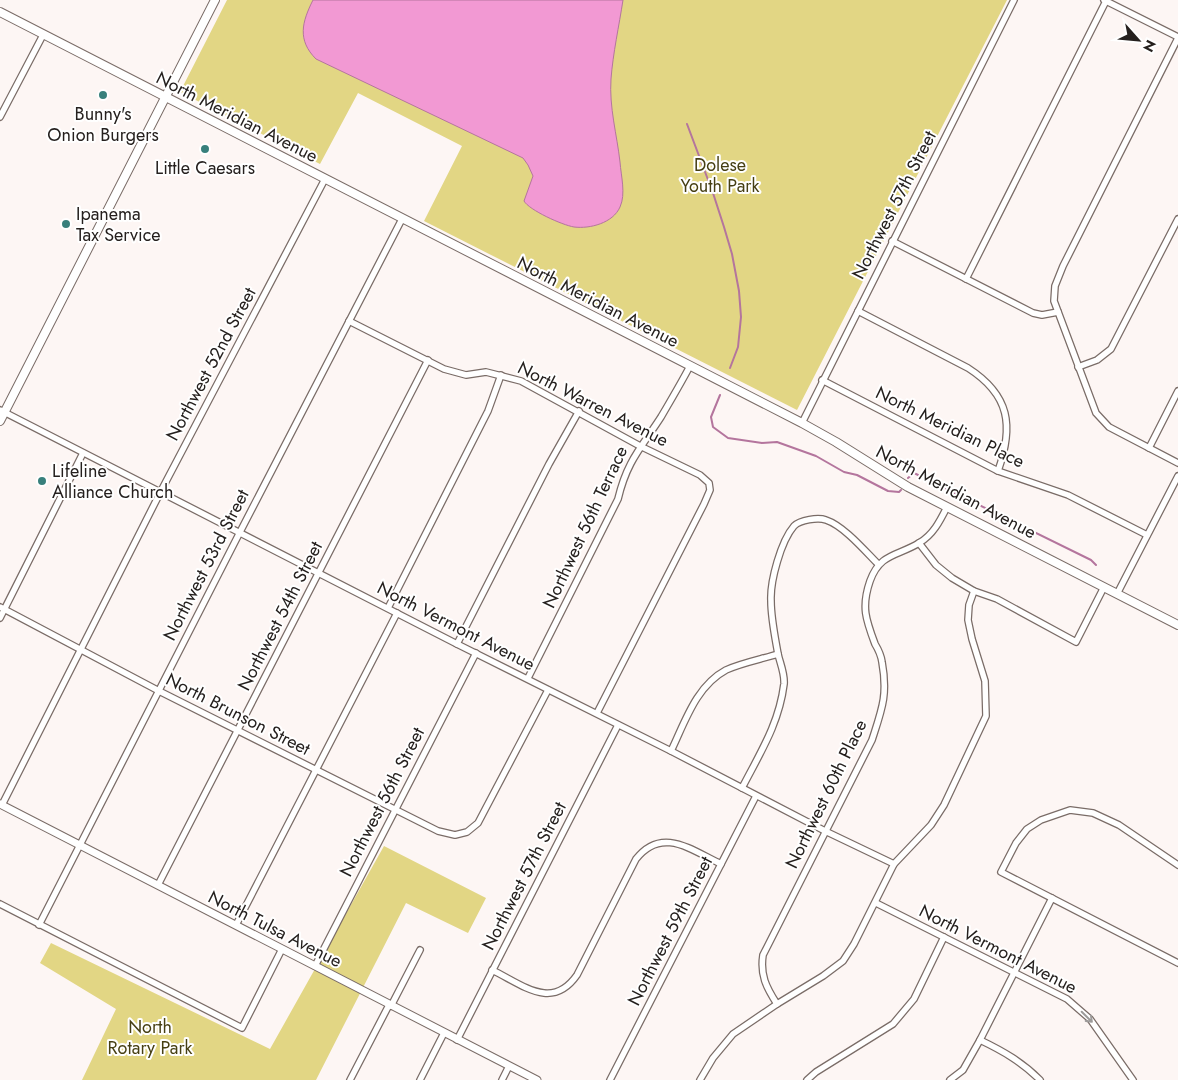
<svg xmlns="http://www.w3.org/2000/svg" width="1178" height="1080" font-family="Jost,sans-serif">
	<style>
		.green { fill: #e2d684 }
		.water { fill: #f299d3; stroke: #b4759d }
		.lines { fill: none; stroke-linecap: round; stroke-linejoin: round }
		.stream { stroke: #b4759d; stroke-width: 2 }
		.minor-casing { stroke: #7a6c67; stroke-width: 8 }
		.tertiary-casing { stroke: #7a6c67; stroke-width: 9 }
		.secondary-casing { stroke: #7a6c67; stroke-width: 10 }
		.minor { stroke: #fff; stroke-width: 5.5 }
		.tertiary { stroke: #fff; stroke-width: 7 }
		.secondary { stroke: #fff; stroke-width: 8 }
		.oneway { stroke: #9d9b9a }
		.poi-dot { fill: #38807c; stroke: #fff; stroke-width: 2 }
		.labels { text-anchor: middle; stroke-width: 4; stroke-linejoin: round; paint-order: stroke }
		.poi-label { font-size: 18px; fill: #25201e; stroke: #fff }
		.street-label { font-size: 18px; fill: #25201e; stroke: #fff }
		.park-label { font-size: 18px; fill: #463f13; stroke: #fff }
	</style>
	<rect width="100%" height="100%" fill="#fdf6f4"/>
	<!-- green -->
	<g class="green">
		<path d="M227 0H1007L797 410 424 221 462 146 358 93 320 164 180 92Z"/>
		<path d="M384 846 486 898 468 933 406 903 316 1080H82L116 1009 40 963 51 943 270 1049Z"/>
	</g>
	<!-- water -->
	<path class="water" d="M313 0H623C619 26 613 53 611 79 609 107 617 135 620 162 621 176 626 194 620 207 613 223 590 229 574 227 562 225 529 210 524 201L533 176 528 165 523 158 316 59C297 40 302 22 313 0Z"/>
	<g class="lines">
		<!-- stream -->
		<g class="stream">
			<path d="M687 124 713 193 724 227 732 254 739 291 741 317 738 347 730 368"/>
			<path d="M720 395 711 417 713 427 728 438 762 443 777 442 816 456 844 472 857 475 888 491 899 492 901 490"/>
			<path d="M908 478 914 473 1091 560 1096 565"/>
		</g>
		<defs>
			<g id="minor">
				<path d="M1104 0 1178 37"/>
				<path d="M1178 38 1063 266 1055 286 1054 301 1096 413 1109 427 1178 463"/>
				<path d="M0 117 43 35"/>
				<path d="M892 241 1033 313 1042 315 1058 312"/>
				<path d="M966 279 1106 1"/>
				<path d="M858 311 968 368C1010 395 1014 426 998 471"/>
				<path d="M349 321 444 369 466 375 486 372 521 381 640 446 700 475 709 483 710 490 704 504 597 713"/>
				<path d="M1078 367 1097 360 1111 349 1178 219"/>
				<path d="M822 380 998 471 1068 495 1147 535"/>
				<path d="M0 410 457 644 671 751 825 831 894 864"/>
				<path d="M802 423 1014 0"/>
				<path d="M1149 448 1178 391"/>
				<path d="M919 543 936 565 952 578 974 591 997 599 1076 642 1104 587"/>
				<path d="M1117 594 1178 476"/>
				<path d="M0 607 159 691 438 831 455 835 467 832 478 823 548 690"/>
				<path d="M388 608 488 411 501 375"/>
				<path d="M0 618 83 453"/>
				<path d="M457 644 549 464 579 411"/>
				<path d="M528 678 618 499C627 461 641 448 661 417 671 400 681 383 690 366"/>
				<path d="M671 751C685 722 696 686 726 670 741 663 762 659 778 654"/>
				<path d="M742 788C760 753 779 724 784 684 785 674 780 663 778 654 775 637 771 618 771 601 770 581 781 541 794 526 800 520 818 517 826 520 844 526 865 551 878 564"/>
				<path d="M2 805 161 491 325 179"/>
				<path d="M1178 865 1119 825 1093 813 1070 810 1041 820 1027 829 1016 843 1001 872 1178 963"/>
				<path d="M158 885 428 360"/>
				<path d="M876 903 1067 999 1090 1019 1133 1080"/>
				<path d="M0 904 242 1028 282 949"/>
				<path d="M39 925 240 532 402 219"/>
				<path d="M236 925 397 613"/>
				<path d="M315 966 476 653"/>
				<path d="M492 970C523 985 552 1011 577 975L636 859C662 826 691 850 721 864"/>
				<path d="M777 1004C766 987 760 975 763 955L872 740C882 709 888 695 882 662 881 655 878 649 875 644 866 620 861 607 870 581 880 553 898 556 919 543 933 535 940 521 947 507"/>
				<path d="M391 1006 420 950"/>
				<path d="M457 1040 618 725"/>
				<path d="M980 1040C1003 1051 1022 1062 1040 1080"/>
				<path d="M350 1080 389 1005"/>
				<path d="M420 1080 444 1033"/>
				<path d="M502 1080 509 1066"/>
				<path d="M610 1080 756 796"/>
				<path d="M700 1080 713 1058 733 1034 777 1004 823 976 843 961 854 944 894 864 931 825 944 805 986 716 985 681 972 639 968 620 969 605 974 591"/>
				<path d="M807 1080 816 1072 893 1024 914 999 944 937"/>
				<path d="M950 1080 963 1070 980 1040 1052 898"/>
			</g>
			<path id="tertiary" d="M0 804 537 1080"/>
			<g id="secondary">
				<path d="M0 12 802 423 836 442 908 487 1178 625"/>
				<path d="M0 421 215 0"/>
			</g>
		</defs>
		<!-- minor casing -->
		<use href="#minor" class="minor-casing"/>
		<!-- tertiary casing -->
		<use href="#tertiary" class="tertiary-casing"/>
		<!-- secondary casing -->
		<use href="#secondary" class="secondary-casing"/>
		<!-- minor -->
		<use href="#minor" class="minor"/>
		<!-- tertiary -->
		<use href="#tertiary" class="tertiary"/>
		<!-- secondary -->
		<use href="#secondary" class="secondary"/>
	</g>
	<!-- one-way arrows -->
	<defs><path id="oneway-shaft" d="M-6 0H5M1.5-3L5.5 0L1.5 3" fill="none" stroke-width="1.6" stroke-linecap="round" stroke-linejoin="round" transform="scale(1.25)"/></defs>
	<use class="oneway" href="#oneway-shaft" transform="translate(1087 1017) rotate(45)"/>
	<!-- markers -->
	<g class="poi-dot">
		<circle cx="103" cy="95" r="5"/>
		<circle cx="205" cy="149" r="5"/>
		<circle cx="66" cy="224" r="5"/>
		<circle cx="42" cy="481" r="5"/>
	</g>
	<g class="labels">
		<!-- poi labels -->
		<g class="poi-label">
			<text x="103" y="120">Bunny's<tspan x="103" dy="21">Onion Burgers</tspan></text>
			<text x="205" y="174">Little Caesars</text>
			<text x="76" y="220" text-anchor="start">Ipanema<tspan x="76" dy="21">Tax Service</tspan></text>
			<text x="52" y="477" text-anchor="start">Lifeline<tspan x="52" dy="21">Alliance Church</tspan></text>
		</g>
		<!-- street labels -->
		<g class="street-label">
			<text transform="translate(237 117) rotate(27)" y="6">North Meridian Avenue</text>
			<text transform="translate(894 205) rotate(-63)" y="6">Northwest 57th Street</text>
			<text transform="translate(598 302) rotate(27)" y="6">North Meridian Avenue</text>
			<text transform="translate(211 364) rotate(-62)" y="6">Northwest 52nd Street</text>
			<text transform="translate(593 404) rotate(27)" y="6">North Warren Avenue</text>
			<text transform="translate(950 427) rotate(26)" y="6">North Meridian Place</text>
			<text transform="translate(956 492) rotate(28)" y="6">North Meridian Avenue</text>
			<text transform="translate(585 527) rotate(-65)" y="6">Northwest 56th Terrace</text>
			<text transform="translate(206 565) rotate(-63)" y="6">Northwest 53rd Street</text>
			<text transform="translate(280 616) rotate(-63)" y="6">Northwest 54th Street</text>
			<text transform="translate(456 626) rotate(27)" y="6">North Vermont Avenue</text>
			<text transform="translate(238 714) rotate(27)" y="6">North Brunson Street</text>
			<text transform="translate(826 794) rotate(-64)" y="6">Northwest 60th Place</text>
			<text transform="translate(382 802) rotate(-63)" y="6">Northwest 56th Street</text>
			<text transform="translate(524 876) rotate(-63)" y="6">Northwest 57th Street</text>
			<text transform="translate(275 929) rotate(27)" y="6">North Tulsa Avenue</text>
			<text transform="translate(670 931) rotate(-63)" y="6">Northwest 59th Street</text>
			<text transform="translate(998 949) rotate(27)" y="6">North Vermont Avenue</text>
		</g>
		<!-- park labels -->
		<g class="park-label">
			<text x="720" y="171">Dolese<tspan x="720" dy="21">Youth Park</tspan></text>
			<text x="150" y="1033">North<tspan x="150" dy="21">Rotary Park</tspan></text>
		</g>
	</g>
	<!-- north arrow -->
	<g transform="translate(1138 40) rotate(117)" stroke="#ffffff" stroke-width="4" paint-order="stroke">
	<path d="M0-4L9 19L0 12L-9 19Z" fill="#25201e"/>
	<text y="-8" font-size="14" font-weight="bold" text-anchor="middle" fill="#25201e">N</text>
	</g>
</svg>
